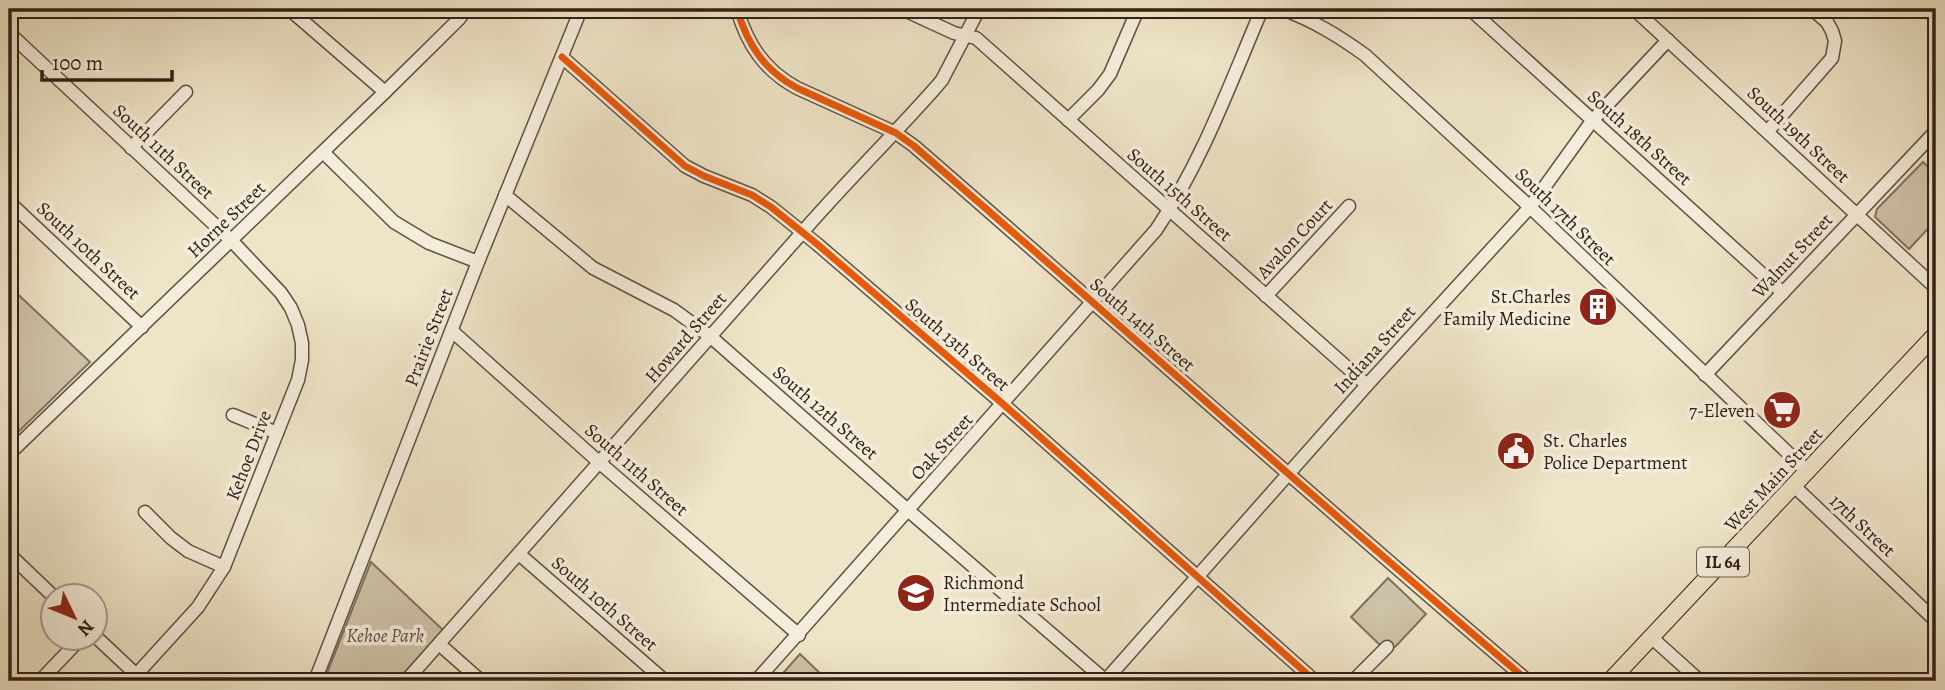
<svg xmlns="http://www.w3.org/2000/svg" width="1945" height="690" font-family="Alegreya,serif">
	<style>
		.green { fill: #cec3a9; stroke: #807260; stroke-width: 2 }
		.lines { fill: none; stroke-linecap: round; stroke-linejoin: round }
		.minor-casing { stroke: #615143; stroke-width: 15 }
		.major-casing { stroke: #322017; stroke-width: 18 }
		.minor { stroke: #f4eddb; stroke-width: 12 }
		.major { stroke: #eee4c7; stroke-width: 16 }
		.cycleway-casing { stroke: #f4eddb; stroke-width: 11 }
		.cycleway { stroke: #e8590c; stroke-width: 7 }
		.labels { text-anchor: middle; stroke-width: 7; stroke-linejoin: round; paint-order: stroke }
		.shield { fill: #f4eddb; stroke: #6c5e52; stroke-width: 2 }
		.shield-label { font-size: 18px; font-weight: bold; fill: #322017 }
		.street-label { font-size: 19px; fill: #322017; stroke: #f4eddb }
		.poi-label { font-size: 19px; fill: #322017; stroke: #f4eddb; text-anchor: end }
		.park-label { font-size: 19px; font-style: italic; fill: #615143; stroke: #f4eddb }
	</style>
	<rect width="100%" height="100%" fill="#eee4c7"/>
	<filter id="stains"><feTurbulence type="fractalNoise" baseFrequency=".00286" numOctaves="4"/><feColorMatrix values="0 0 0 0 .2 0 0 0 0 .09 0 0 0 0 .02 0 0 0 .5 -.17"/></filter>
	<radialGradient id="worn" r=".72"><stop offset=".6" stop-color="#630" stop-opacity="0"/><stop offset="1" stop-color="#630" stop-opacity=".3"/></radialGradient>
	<!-- green -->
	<g class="green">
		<path d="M1923 162 1936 174V220L1909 249 1875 217 1877 209Z"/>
		<path d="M9 286 90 362 9 441Z"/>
		<path d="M371 562 443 630 397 681H324Z"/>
		<path d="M1388 578 1426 614 1396 646 1387 652 1351 617Z"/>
		<path d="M800 654 828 681H776Z"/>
	</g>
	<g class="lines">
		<defs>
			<g id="minor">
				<path d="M289 9 385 92"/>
				<path d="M737 9C747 44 764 70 797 88L896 133 914 146C1119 324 1321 505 1528 681"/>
				<path d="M902 9 954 33 976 38 1367 385"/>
				<path d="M1282 9C1314 21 1337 35 1365 55L1530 207 1808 472"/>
				<path d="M1470 9 1783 293"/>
				<path d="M1634 9 1936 288"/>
				<path d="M9 33 231 240 281 293 291 308 298 325 302 343V360L298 380 224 567 198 607 136 675"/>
				<path d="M562 57 685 166 704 176 752 195 771 207 817 244 1003 404 1315 681"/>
				<path d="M1068 120 1098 90 1110 74 1138 9"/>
				<path d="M1768 131 1832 58 1835 41 1832 31 1827 22 1812 9"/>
				<path d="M131 148 186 92"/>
				<path d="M323 152 394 222 429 243 478 262"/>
				<path d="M505 195 593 268 674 310 711 337 902 505 1106 681"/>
				<path d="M9 202 142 327"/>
				<path d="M1266 296 1349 206"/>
				<path d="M452 331 600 463 799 635"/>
				<path d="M1705 375 1936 131"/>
				<path d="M233 415 277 433"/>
				<path d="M9 454 385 92 459 19 466 9"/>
				<path d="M1794 486 1936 621"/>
				<path d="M145 512 171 538 188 551 224 567"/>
				<path d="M9 554 53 596"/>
				<path d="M519 554 665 681"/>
				<path d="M94 635 143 681"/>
				<path d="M1651 637 1700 681"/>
				<path d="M439 644 481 681"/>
				<path d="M40 681 81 638"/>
				<path d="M315 681 478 262 581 9"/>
				<path d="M406 681C538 533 668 383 800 235 844 184 892 137 937 86L942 80 979 9"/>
				<path d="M756 681 1156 230C1202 162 1230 84 1262 9"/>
				<path d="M1105 681 1367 385 1530 207 1592 121 1668 40"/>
				<path d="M1353 681 1387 647"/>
			</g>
			<path id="major" d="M1610 681 1936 334"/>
		</defs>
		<!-- minor casing -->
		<use href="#minor" class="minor-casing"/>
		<!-- major casing -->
		<use href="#major" class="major-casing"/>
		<!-- minor -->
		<use href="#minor" class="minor"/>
		<!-- major -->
		<use href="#major" class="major"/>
		<defs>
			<g id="cycleway">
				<path d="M737 9C747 44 764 70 797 88L896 133 914 146C1119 324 1321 505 1528 681"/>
				<path d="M562 57 685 166 704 176 752 195 771 207 817 244 1003 404 1315 681"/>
			</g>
		</defs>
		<!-- cycleway casing -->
		<use href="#cycleway" class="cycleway-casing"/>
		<!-- cycleway -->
		<use href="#cycleway" class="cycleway"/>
	</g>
	<!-- icons -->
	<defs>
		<symbol id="building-disc" viewBox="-11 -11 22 22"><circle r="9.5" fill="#8f2418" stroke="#f4eddb"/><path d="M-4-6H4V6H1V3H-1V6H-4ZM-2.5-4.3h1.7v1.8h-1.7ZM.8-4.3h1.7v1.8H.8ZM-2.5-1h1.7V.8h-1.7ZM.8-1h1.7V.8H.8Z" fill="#fff"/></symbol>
		<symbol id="supermarket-disc" viewBox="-11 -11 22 22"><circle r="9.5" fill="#8f2418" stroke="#f4eddb"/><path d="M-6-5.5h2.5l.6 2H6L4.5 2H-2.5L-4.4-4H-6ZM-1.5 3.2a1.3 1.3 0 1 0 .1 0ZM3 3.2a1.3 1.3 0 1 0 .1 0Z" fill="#fff"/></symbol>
		<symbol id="civic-disc" viewBox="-11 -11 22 22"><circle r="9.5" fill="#8f2418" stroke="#f4eddb"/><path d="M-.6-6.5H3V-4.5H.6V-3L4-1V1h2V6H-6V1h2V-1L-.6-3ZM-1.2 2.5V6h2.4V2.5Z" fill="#fff"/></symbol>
		<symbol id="school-disc" viewBox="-11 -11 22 22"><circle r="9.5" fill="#8f2418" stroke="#f4eddb"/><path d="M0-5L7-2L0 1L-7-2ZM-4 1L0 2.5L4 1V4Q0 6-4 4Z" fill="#fff"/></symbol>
	</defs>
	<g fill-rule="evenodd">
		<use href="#building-disc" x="1576" y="285" width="44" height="44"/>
		<use href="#supermarket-disc" x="1760" y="388" width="44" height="44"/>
		<use href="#civic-disc" x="1494" y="429" width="44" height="44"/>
		<use href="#school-disc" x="894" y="571" width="44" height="44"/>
	</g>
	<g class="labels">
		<!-- shield labels -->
		<rect class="shield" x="1697" y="547.5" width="52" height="29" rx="5"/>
		<g class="shield-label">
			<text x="1723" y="568">IL 64</text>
		</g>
		<!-- street labels -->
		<g class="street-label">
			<text transform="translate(1799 134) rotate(43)" y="7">South 19th Street</text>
			<text transform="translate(1640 137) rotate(42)" y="7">South 18th Street</text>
			<text transform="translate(164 151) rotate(43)" y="7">South 11th Street</text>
			<text transform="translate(1180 194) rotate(41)" y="7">South 15th Street</text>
			<text transform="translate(1566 216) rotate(44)" y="7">South 17th Street</text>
			<text transform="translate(226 219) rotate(-44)" y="7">Horne Street</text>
			<text transform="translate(1294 238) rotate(-47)" y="7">Avalon Court</text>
			<text transform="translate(89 250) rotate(43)" y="7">South 10th Street</text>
			<text transform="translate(1792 255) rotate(-47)" y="7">Walnut Street</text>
			<text transform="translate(1143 324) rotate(41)" y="7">South 14th Street</text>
			<text transform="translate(428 337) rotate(-69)" y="7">Prairie Street</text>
			<text transform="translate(685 337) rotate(-49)" y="7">Howard Street</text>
			<text transform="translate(958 344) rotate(41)" y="7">South 13th Street</text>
			<text transform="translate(1374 349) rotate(-48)" y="7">Indiana Street</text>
			<text transform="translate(826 412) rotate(41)" y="7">South 12th Street</text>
			<text transform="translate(941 446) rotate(-48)" y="7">Oak Street</text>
			<text transform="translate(248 455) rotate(-69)" y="7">Kehoe Drive</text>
			<text transform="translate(637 469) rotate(41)" y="7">South 11th Street</text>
			<text transform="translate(1773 479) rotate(-47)" y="7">West Main Street</text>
			<text transform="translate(1863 525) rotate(43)" y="7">17th Street</text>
			<text transform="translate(605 603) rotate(41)" y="7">South 10th Street</text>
		</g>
		<!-- poi labels -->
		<g class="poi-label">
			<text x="1571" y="303">St.Charles<tspan x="1571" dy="22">Family Medicine</tspan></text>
			<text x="1755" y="417">7-Eleven</text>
			<text x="1543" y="447" text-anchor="start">St. Charles<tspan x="1543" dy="22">Police Department</tspan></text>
			<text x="943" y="589" text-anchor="start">Richmond<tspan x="943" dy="22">Intermediate School</tspan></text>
		</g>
		<!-- park labels -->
		<g class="park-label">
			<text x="385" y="642">Kehoe Park</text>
		</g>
	</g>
	<!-- margin -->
	<rect width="1945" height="690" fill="none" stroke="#eee4c7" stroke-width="35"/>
	<rect x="10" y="10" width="1924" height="669" fill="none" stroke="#322017" stroke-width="3.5"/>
	<rect x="18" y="18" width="1910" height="655" fill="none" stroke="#322017" stroke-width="2"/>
	<!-- north arrow -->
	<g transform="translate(74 617) rotate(133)"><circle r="33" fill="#f4eddb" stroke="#a69b8d" stroke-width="2"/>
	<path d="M0-5L12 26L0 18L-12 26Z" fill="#8f2418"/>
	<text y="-10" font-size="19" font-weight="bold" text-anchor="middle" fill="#322017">N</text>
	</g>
	<!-- scale -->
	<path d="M42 70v10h130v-10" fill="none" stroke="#322017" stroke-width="3.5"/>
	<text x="52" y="70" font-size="21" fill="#322017" stroke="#f4eddb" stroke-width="5" paint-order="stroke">100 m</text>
	<rect width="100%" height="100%" filter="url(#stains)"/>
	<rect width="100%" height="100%" fill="url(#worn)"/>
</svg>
